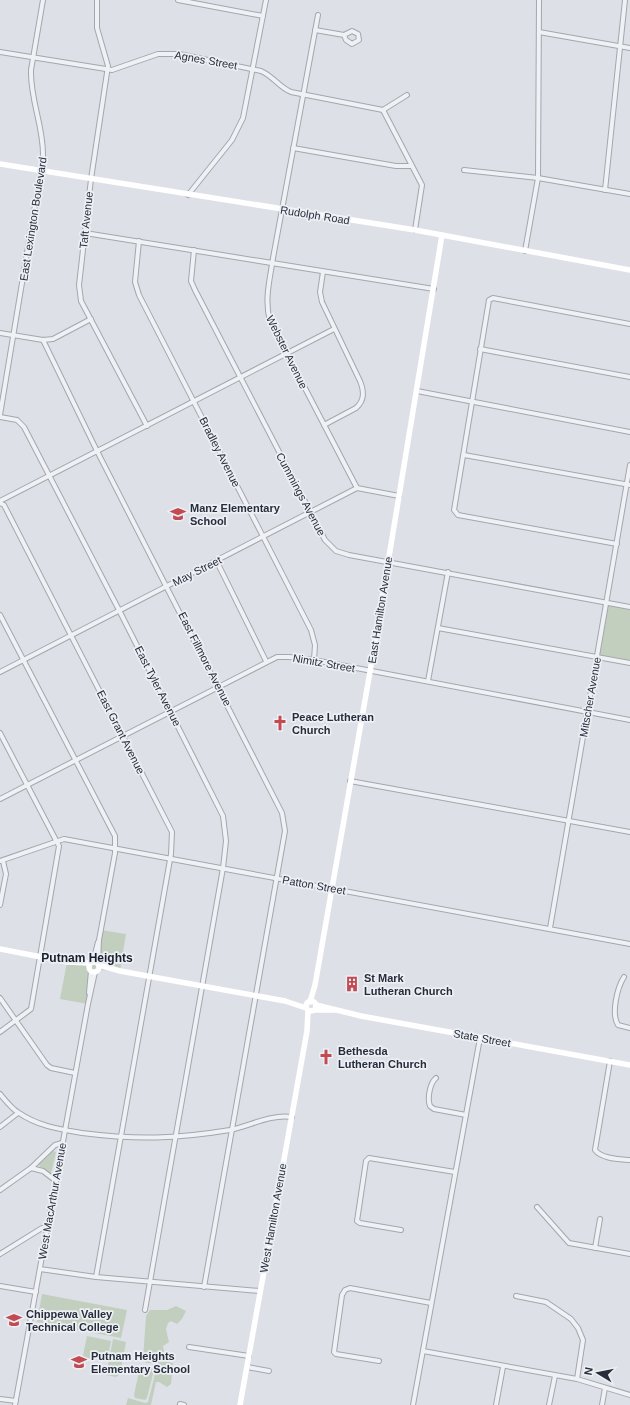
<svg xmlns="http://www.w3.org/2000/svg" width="630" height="1405" font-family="Arial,sans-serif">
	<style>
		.green { fill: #c2cfbf }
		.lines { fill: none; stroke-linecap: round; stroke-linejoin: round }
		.street-casing { stroke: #a3a7af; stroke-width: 6 }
		.street { stroke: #f0f1f5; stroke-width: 4 }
		.secondary { stroke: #fff; stroke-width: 5.5 }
		.labels { text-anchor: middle; stroke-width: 3.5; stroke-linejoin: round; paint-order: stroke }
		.street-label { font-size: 11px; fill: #282d3b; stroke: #eceff4 }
		.poi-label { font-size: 11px; font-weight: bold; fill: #282d3b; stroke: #eceff4; text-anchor: start }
		.neighbourhood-label { font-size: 12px; font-weight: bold; fill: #1a1f2c; stroke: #eceff4 }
	</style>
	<rect width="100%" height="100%" fill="#dde0e6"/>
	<!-- green -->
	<g class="green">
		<path d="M607 602 630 607V663L597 657Z"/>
		<path d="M101 930 126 934 120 971 101 970 95 972 88 1004 60 999 67 962H93Z"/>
		<path d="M53 1151 56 1152 51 1174 39 1166V1164Z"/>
		<path d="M42 1294 127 1310 121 1338 37 1322Z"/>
		<path d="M176 1306 186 1311 182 1319 177 1324 171 1321 168 1323 166 1329 169 1342 163 1346 164 1352 160 1355 161 1360 173 1363 171 1384 167 1387 159 1382H156L151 1405H126L128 1398 145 1403 148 1402 156 1370V1366L153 1363H146L143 1359 146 1316 150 1310H167Z"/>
		<path d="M87 1336 111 1341 108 1356 91 1352 89 1361 82 1360Z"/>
		<path d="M113 1339 126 1342 120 1374 116 1377 106 1375Z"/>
		<path d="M143 1365 152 1368 154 1370 147 1398 145 1400 135 1398 134 1395 140 1367Z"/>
	</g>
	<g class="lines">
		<defs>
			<g id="street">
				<path d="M97 0V28L108 66 91 179 79 285 81 301 147 426"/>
				<path d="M178 0 263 16"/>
				<path d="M318 15 273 258C270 279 264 300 270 321L357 488"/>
				<path d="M315 30 344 35 352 31 358 34 359 40 352 44 346 40 344 35"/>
				<path d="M539 32 630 48"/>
				<path d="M0 52 112 70 158 54H179L261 71C273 76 279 87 291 92L383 110"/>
				<path d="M383 110 422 185 415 230"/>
				<path d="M383 110 407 95"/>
				<path d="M293 148 396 166H411"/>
				<path d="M464 170 538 178 630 194"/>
				<path d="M605 190 625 0"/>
				<path d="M188 195 232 140 243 118 266 0"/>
				<path d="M85 233 434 289"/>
				<path d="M139 241 135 282 139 295 311 630 315 645 314 660"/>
				<path d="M194 250 191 281 195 290 325 540 336 551 349 555 630 607"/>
				<path d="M525 251 538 178 539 0"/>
				<path d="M323 272 320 292 322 302 360 381C364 391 365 400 356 408L324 425"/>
				<path d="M0 333 43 340 53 339 91 319"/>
				<path d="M43 340 97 451 282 813 285 831 204 1287"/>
				<path d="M480 349 630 377"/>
				<path d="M417 391 630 432"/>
				<path d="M0 415 43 157C44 127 30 100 31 70L43 0"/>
				<path d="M0 417 17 420 24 427 119 610 223 816 226 841 223 868 145 1310"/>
				<path d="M464 455 630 485"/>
				<path d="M0 501 334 329"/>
				<path d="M0 503 4 505 172 832 171 854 96 1277"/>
				<path d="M617 544 458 515 454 510 489 300 493 298 630 324"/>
				<path d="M217 562 266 661"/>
				<path d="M0 615 115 836V853L99 940 98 963"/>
				<path d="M438 628 630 663"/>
				<path d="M0 672 357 488 399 496"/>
				<path d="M428 681 448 572"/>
				<path d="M0 733 59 846 31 1009 0 1032"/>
				<path d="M350 781 630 832"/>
				<path d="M0 799 277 657H289L314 660 630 720"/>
				<path d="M0 861 64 839 630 944"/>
				<path d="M0 905 6 874 3 861"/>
				<path d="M550 928 630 465"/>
				<path d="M93 962 98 942"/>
				<path d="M624 977C617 988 611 1014 618 1025L630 1028"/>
				<path d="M89 993 91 971"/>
				<path d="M0 998 47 1065 51 1068 75 1073"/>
				<path d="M610 1061 595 1150C602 1159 619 1159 630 1160"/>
				<path d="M436 1078C430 1083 427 1098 430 1106L434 1109 466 1115"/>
				<path d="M0 1094C5 1100 12 1109 19 1113 38 1126 59 1129 82 1133 137 1140 175 1139 230 1130 250 1126 270 1114 292 1117"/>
				<path d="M0 1127 18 1113"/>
				<path d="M31 1168 43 1171 56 1181"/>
				<path d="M0 1190 31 1168 55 1145 62 1143"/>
				<path d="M537 1207 569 1243 630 1254"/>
				<path d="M401 1230 360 1223 357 1221 366 1161 369 1158 455 1172"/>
				<path d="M595 1248 600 1219"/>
				<path d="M0 1254 42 1228H48"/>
				<path d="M40 1269 96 1277 260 1291"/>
				<path d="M0 1286 36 1292"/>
				<path d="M516 1296 546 1302 571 1319 578 1328 583 1340 577 1379"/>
				<path d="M189 1347 249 1356"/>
				<path d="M423 1351 577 1379 630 1395"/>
				<path d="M379 1361 336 1354 334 1352 342 1295 345 1290 350 1288 431 1303"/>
				<path d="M247 1367 269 1371"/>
				<path d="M0 1399 16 1401"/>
				<path d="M180 1404 184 1405"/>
				<path d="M15 1405 88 1004 95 972"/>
				<path d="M413 1405 480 1038"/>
				<path d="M496 1405 503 1367"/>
				<path d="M549 1405 555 1376"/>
				<path d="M602 1405 605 1388"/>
			</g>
		</defs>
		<!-- street casing -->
		<use href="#street" class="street-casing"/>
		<!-- street -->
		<use href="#street" class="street"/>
		<!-- secondary -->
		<g class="secondary">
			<path d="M0 164 415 230 630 270"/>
			<path d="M0 949 67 962 90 963"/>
			<circle cx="94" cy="967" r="5"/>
			<path d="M99 965 120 971 285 1001 306 1008"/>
			<circle cx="311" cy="1006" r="5"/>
			<path d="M310 1002 315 985 371 666 442 235"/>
			<path d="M316 1005 361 1016 630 1065"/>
			<path d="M315 1010H334"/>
			<path d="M240 1405 307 1031 308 1011"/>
		</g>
	</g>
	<!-- icons -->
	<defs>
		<symbol id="school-bare" viewBox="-9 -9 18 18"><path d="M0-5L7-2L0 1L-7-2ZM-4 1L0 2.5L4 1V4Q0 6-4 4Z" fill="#c34a51" stroke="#eceff4" stroke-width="2.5" paint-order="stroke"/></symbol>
		<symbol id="church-bare" viewBox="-9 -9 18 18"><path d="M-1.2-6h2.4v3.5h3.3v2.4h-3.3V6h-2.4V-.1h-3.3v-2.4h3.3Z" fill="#c34a51" stroke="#eceff4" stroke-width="2.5" paint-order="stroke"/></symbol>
		<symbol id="building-bare" viewBox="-9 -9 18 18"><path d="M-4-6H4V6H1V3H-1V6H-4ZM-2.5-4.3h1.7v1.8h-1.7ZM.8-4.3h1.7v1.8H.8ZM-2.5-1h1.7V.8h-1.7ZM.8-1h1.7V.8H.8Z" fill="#c34a51" stroke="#eceff4" stroke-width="2.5" paint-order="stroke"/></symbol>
		<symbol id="university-bare" viewBox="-9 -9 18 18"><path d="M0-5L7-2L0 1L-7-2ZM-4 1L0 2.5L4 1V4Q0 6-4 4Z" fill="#c34a51" stroke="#eceff4" stroke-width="2.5" paint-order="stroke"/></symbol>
	</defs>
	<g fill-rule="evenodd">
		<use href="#school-bare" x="167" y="503" width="22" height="22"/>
		<use href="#church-bare" x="269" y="712" width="22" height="22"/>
		<use href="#building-bare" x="341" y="973" width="22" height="22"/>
		<use href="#church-bare" x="315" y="1046" width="22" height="22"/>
		<use href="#university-bare" x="3" y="1309" width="22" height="22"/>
		<use href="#school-bare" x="68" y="1351" width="22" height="22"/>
	</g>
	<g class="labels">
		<!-- street labels -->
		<g class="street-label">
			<text transform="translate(206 60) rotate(10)" y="4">Agnes Street</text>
			<text transform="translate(315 215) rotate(9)" y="4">Rudolph Road</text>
			<text transform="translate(33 219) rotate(-81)" y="4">East Lexington Boulevard</text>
			<text transform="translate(86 220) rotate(-84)" y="4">Taft Avenue</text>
			<text transform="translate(287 352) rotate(64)" y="4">Webster Avenue</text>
			<text transform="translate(220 452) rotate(63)" y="4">Bradley Avenue</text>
			<text transform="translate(301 494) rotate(62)" y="4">Cummings Avenue</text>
			<text transform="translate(197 571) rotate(-27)" y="4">May Street</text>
			<text transform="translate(380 610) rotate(-81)" y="4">East Hamilton Avenue</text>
			<text transform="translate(205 659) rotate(63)" y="4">East Fillmore Avenue</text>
			<text transform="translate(324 663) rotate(10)" y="4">Nimitz Street</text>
			<text transform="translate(158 686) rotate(63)" y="4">East Tyler Avenue</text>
			<text transform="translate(590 697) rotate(-80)" y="4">Mitscher Avenue</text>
			<text transform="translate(121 732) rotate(63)" y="4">East Grant Avenue</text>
			<text transform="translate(314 885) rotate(10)" y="4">Patton Street</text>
			<text transform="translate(482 1038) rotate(10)" y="4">State Street</text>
			<text transform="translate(52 1201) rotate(-80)" y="4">West MacArthur Avenue</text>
			<text transform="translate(273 1218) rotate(-80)" y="4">West Hamilton Avenue</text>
		</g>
		<!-- poi labels -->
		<g class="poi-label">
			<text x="190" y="512">Manz Elementary<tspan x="190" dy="13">School</tspan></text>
			<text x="292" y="721">Peace Lutheran<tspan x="292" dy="13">Church</tspan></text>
			<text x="364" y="982">St Mark<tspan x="364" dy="13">Lutheran Church</tspan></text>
			<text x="338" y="1055">Bethesda<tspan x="338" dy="13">Lutheran Church</tspan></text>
			<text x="26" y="1318">Chippewa Valley<tspan x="26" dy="13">Technical College</tspan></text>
			<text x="91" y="1360">Putnam Heights<tspan x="91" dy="13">Elementary School</tspan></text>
		</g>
		<!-- neighbourhood labels -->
		<g class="neighbourhood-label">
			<text x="87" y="962">Putnam Heights</text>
		</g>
	</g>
	<!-- north arrow -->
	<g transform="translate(598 1373) rotate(280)" stroke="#eceff4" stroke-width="3" paint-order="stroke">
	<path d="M0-3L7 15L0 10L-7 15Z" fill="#282d3b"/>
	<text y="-6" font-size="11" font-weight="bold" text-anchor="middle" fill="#282d3b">N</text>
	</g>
</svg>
